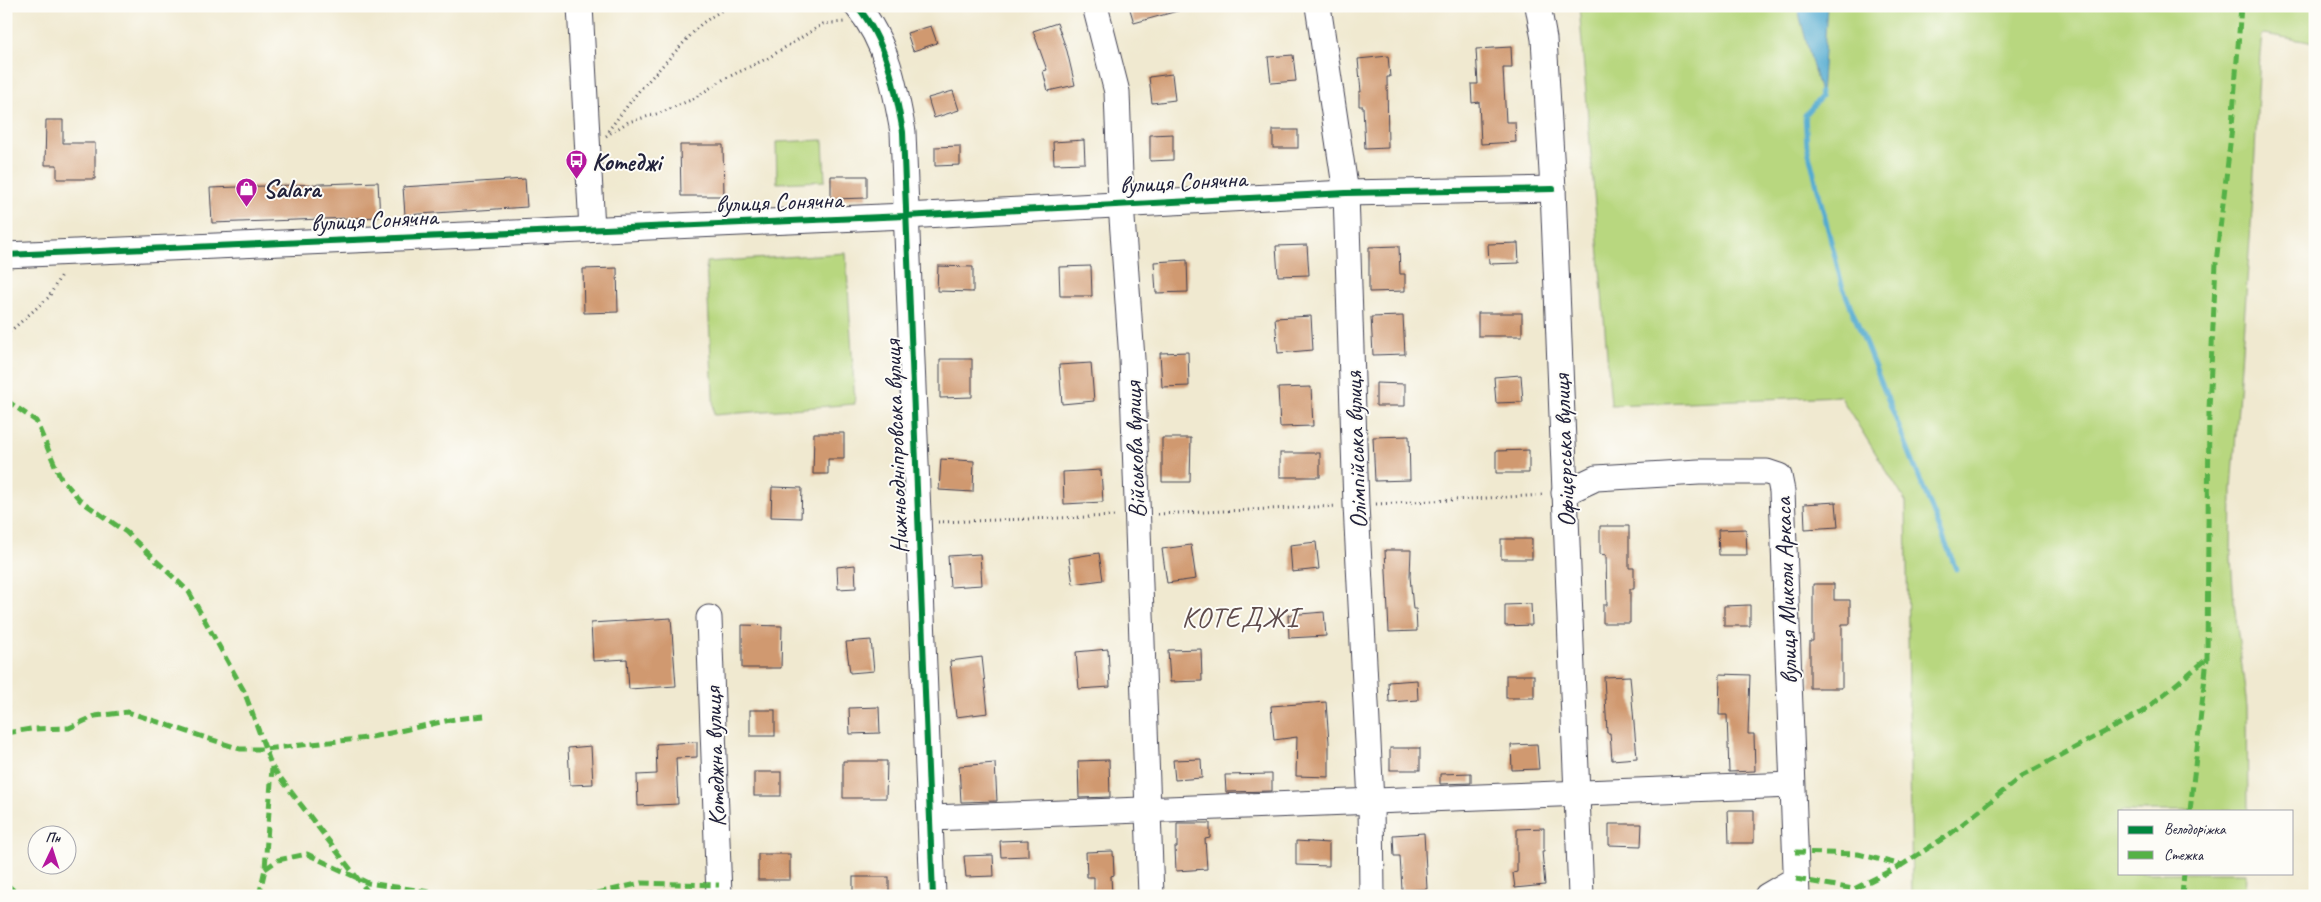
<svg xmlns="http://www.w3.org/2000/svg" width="2321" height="902" font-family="Caveat,sans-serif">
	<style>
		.green { fill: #b8d77f; stroke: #6d7c5d }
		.water { fill: #53abd0; stroke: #3a6686 }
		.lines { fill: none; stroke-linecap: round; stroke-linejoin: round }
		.stream { stroke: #53abd0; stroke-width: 5 }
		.building { fill: #d0996f }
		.minor-casing { stroke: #414051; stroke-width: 27 }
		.path { stroke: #414051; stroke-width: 3; stroke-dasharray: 1 4; stroke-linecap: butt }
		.minor { stroke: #fff; stroke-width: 25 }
		.quiet { stroke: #55b146; stroke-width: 5; stroke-dasharray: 10 5; stroke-linecap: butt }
		.cycleway-casing { stroke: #fdfcf7; stroke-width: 9 }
		.cycleway { stroke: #00873e; stroke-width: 6 }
		.labels { text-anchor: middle; stroke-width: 4; stroke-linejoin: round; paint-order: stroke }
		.poi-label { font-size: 25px; font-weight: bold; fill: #22223b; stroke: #fdfcf7; text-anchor: start }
		.street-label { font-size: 25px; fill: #22223b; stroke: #fdfcf7 }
		.quarter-label { font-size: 28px; letter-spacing: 1px; fill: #5f4c4d; stroke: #fdfcf7 }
	</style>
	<rect width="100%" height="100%" fill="#fdfcf7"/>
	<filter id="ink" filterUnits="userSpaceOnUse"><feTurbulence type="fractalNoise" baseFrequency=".02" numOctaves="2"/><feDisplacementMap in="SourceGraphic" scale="10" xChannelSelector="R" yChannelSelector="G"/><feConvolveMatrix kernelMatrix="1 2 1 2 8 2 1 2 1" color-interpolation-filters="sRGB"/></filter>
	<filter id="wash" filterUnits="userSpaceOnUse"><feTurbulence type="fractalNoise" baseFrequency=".0096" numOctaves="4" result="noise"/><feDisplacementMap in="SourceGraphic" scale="20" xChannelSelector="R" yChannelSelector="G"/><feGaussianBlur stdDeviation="1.12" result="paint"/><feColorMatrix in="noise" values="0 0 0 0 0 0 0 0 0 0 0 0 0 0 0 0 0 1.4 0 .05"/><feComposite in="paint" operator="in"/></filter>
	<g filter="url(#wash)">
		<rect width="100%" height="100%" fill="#f0e9d0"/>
		<!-- green -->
		<g class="green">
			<path d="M1579 6H2315V43L2265 34 2262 35 2260 54 2252 211 2232 489 2231 558 2234 602 2247 707 2248 811H2120V873H2246L2245 896H1912L1906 502 1840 396 1611 405Z"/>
			<path d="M823 140 825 181 777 183 776 142Z"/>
			<path d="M846 253 855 404 714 415 706 262Z"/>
		</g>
		<!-- water -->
		<path class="water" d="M1797 6H1827L1821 97Z"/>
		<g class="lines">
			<!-- stream -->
			<path class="stream" d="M1820 92 1821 97 1805 115 1807 146 1842 285 1956 569"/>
		</g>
		<g id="blocks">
			<!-- building -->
			<g class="building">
				<path d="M1129 6H1180L1181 10 1134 23Z"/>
				<path d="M1057 23 1067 51 1075 85 1048 91 1043 71 1047 70 1033 31Z"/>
				<path d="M931 26 937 43 913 51 907 33Z"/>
				<path d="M1511 47 1512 68H1503L1506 122H1515L1516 142 1481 144 1479 102 1472 103 1471 84H1478L1476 49Z"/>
				<path d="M1293 55 1296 81 1271 83 1268 57Z"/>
				<path d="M1388 56 1390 77H1387L1388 148 1365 149 1363 106H1359V92H1361L1358 59Z"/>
				<path d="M1172 74 1175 100 1152 103 1149 77Z"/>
				<path d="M953 91 959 110 934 118 928 98Z"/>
				<path d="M46 120H63V143H95V179H57V165H45Z"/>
				<rect x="1273" y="130" width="25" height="18"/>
				<path d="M1173 134V160L1150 161V135Z"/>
				<path d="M1084 140 1085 163 1054 164 1053 142Z"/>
				<path d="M680 145H723L724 196H681Z"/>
				<path d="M960 146V165L935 166V147Z"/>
				<path d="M831 176H867V198L831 199Z"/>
				<path d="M525 179 527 207 405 215 403 187Z"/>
				<path d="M378 182 380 217 212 223 210 188Z"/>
				<path d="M1518 243 1519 263 1489 264 1488 244Z"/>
				<path d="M1307 245 1309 275 1278 276 1276 246Z"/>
				<path d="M1399 246 1400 274H1405V291L1369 292V247Z"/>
				<path d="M1187 260 1188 292 1156 293 1154 262Z"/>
				<path d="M938 266 973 267V292L937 291Z"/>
				<path d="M1091 266 1092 296H1060L1059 267Z"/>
				<path d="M617 268 618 312 584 313 583 269Z"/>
				<rect x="1478" y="313" width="44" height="23"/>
				<path d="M1311 316 1313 350 1278 353 1275 318Z"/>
				<path d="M1403 316 1405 354 1373 355 1371 317Z"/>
				<path d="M1188 352 1189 386 1162 387 1160 353Z"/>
				<path d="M940 359H972V397L940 398Z"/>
				<path d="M1091 363 1094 401 1062 404 1059 365Z"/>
				<path d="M1521 375 1523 402 1496 403 1494 377Z"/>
				<path d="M1376 383 1405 384V406H1376Z"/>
				<path d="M1311 387 1313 426 1280 427 1278 388Z"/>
				<path d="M814 433H844V459H828V474H813Z"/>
				<path d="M1409 436 1410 480 1375 481 1373 437Z"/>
				<path d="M1162 438H1191L1190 482H1162Z"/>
				<path d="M1529 450V473H1496V451Z"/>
				<rect x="1280" y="453" width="40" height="24"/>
				<path d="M941 459 974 461 973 492 939 490Z"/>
				<path d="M1101 470 1103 502 1064 504 1063 472Z"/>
				<path d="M772 487 802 488 801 518 771 517Z"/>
				<path d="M1836 502 1838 527 1805 529 1804 504Z"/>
				<path d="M1600 526H1629V568H1634V589H1630V623H1603V605H1607L1606 555 1600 554Z"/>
				<path d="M1746 529 1747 555H1719L1718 530Z"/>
				<rect x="1501" y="539" width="31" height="20"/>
				<path d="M1316 542 1319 569 1292 572 1290 545Z"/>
				<path d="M1191 545 1196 579 1167 583 1162 549Z"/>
				<path d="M1385 550H1411L1410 576 1413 609H1416L1417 631 1389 632Z"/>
				<path d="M1099 553 1103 580 1073 584 1069 558Z"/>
				<path d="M980 554 982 585 950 587 948 556Z"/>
				<path d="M855 565 856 588 838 589 837 567Z"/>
				<path d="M1813 584H1834V600H1850V624H1842V688H1810V641H1813Z"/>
				<path d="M1531 604 1532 625 1505 626V605Z"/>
				<path d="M1750 605V626H1724V606Z"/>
				<path d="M1324 612 1326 636 1289 638 1288 615Z"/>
				<path d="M671 618 676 686 629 689 627 659 593 661 591 623Z"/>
				<path d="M742 625 782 626 781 668H742Z"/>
				<path d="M871 640 874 671 850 673 846 642Z"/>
				<path d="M1108 649 1110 687 1079 689 1076 652Z"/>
				<path d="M1201 649 1202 681 1170 682 1168 650Z"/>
				<path d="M982 657 988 713 956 717 950 661Z"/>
				<path d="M1720 674 1750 675 1748 734H1754L1755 771 1729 772 1727 715H1719Z"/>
				<rect x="1506" y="675" width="28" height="23"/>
				<path d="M1630 676 1637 758 1612 760 1610 733H1607L1604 677Z"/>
				<path d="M1417 680 1418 700 1389 702 1388 682Z"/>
				<path d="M1326 702 1329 742V777L1296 776 1297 737 1274 740 1271 706Z"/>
				<path d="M879 707 880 733 850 734 849 708Z"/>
				<rect x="750" y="710" width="25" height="26"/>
				<path d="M697 742V757L676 758 678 804 638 806 637 775 657 774 656 744Z"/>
				<path d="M1537 744 1539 769 1512 770 1511 745Z"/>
				<path d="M591 746 593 784 570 785 568 748Z"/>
				<rect x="1390" y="748" width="30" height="22"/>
				<path d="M1201 759 1202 778 1175 780 1173 760Z"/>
				<path d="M1109 760 1110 797 1079 798 1078 761Z"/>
				<path d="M843 761H887L886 798H843Z"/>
				<path d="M995 763 997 801 961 802 959 766Z"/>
				<rect x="754" y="772" width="27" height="24"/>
				<path d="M1471 773V783L1440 784V774Z"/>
				<path d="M1272 774V791L1226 792 1225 775Z"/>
				<path d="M1728 810H1754V843H1729Z"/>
				<path d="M1177 823H1210V838L1205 839 1207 869 1176 871 1175 847H1177Z"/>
				<path d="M1609 824H1642L1641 846 1609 845Z"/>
				<path d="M1544 828V851H1542L1545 885 1515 888 1513 873 1517 872V829Z"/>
				<path d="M1424 833 1427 889 1402 890 1400 856H1394L1393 835Z"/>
				<path d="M1028 840V856L1001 857 1000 841Z"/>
				<path d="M1296 841 1329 843V866L1296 865Z"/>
				<path d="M1113 851 1114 875 1111 876 1112 896H1094V877H1087L1086 852Z"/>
				<rect x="758" y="854" width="32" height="26"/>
				<path d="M993 855 994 876 966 877 964 856Z"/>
				<rect x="853" y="877" width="36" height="19"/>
			</g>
		</g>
	</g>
	<g filter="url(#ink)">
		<use href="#blocks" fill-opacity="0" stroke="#414051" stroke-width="1"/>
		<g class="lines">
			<defs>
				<g id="minor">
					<path d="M580 6 592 229"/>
					<path d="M857 6C887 42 895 87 903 132L933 896"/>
					<path d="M1095 6 1117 92 1121 204 1132 359 1151 896"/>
					<path d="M1318 6 1346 193 1356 505 1371 802 1372 896"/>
					<path d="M1538 6 1544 39 1553 189 1581 896"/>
					<path d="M6 255 905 216 1346 193 1553 189"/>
					<path d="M1564 493 1596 478 1699 472H1767L1779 476 1782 491 1797 896"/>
					<path d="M709 618 719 896"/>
					<path d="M931 818 1792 785"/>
					<path d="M1767 896 1796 879"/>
				</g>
			</defs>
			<!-- minor casing -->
			<use href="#minor" class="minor-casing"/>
			<!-- path -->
			<g class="path">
				<path d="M608 131 638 92 701 24 728 6"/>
				<path d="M606 136 628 122 660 113 693 99 724 79 768 58 823 24 844 22"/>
				<path d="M6 335 49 297 62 273"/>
				<path d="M1376 504 1544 495"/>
				<path d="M1158 514 1337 506"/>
				<path d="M938 522 1117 516"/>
			</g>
			<!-- minor -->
			<use href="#minor" class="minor"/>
			<!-- quiet -->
			<g class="quiet">
				<path d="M6 400 36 421 60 477 81 501 126 532 189 592 244 691 272 767 371 896"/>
				<path d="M6 733 31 729 69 728 95 716 128 712 240 749H265L367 738 455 719 485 716"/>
				<path d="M2190 811 2207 659 2209 409 2216 263 2232 127 2241 6"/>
				<path d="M1795 852 1858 854 1902 865 1950 834 2022 776 2142 712 2207 659"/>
				<path d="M265 869 278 860 307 854 368 883 458 896"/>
				<path d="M1796 879 1854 889 1902 865"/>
				<path d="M6 884 20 896"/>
				<path d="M259 896 265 869 272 767"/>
				<path d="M567 896 598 893 641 883 719 885"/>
				<path d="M2182 896 2184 873"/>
			</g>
			<defs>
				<g id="cycleway">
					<path d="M857 6C887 42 895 87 903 132L933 896"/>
					<path d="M6 255 905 216 1346 193 1553 189"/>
				</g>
			</defs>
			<!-- cycleway casing -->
			<use href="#cycleway" class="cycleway-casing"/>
			<!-- cycleway -->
			<use href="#cycleway" class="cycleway"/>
		</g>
	</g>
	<!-- icons -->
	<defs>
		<symbol id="bus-pin" viewBox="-11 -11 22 30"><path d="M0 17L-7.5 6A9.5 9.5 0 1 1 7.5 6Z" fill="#b5179e" stroke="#fdfcf7"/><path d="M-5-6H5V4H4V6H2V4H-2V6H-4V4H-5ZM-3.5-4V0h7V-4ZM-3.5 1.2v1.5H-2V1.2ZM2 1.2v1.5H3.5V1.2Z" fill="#fff"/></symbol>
		<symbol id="shop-pin" viewBox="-11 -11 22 30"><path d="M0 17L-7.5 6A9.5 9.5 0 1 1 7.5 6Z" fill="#b5179e" stroke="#fdfcf7"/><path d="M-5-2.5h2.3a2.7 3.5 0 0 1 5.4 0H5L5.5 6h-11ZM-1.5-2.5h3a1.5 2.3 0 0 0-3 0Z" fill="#fff"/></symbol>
	</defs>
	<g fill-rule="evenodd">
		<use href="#bus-pin" x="564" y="148" width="25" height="34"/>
		<use href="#shop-pin" x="234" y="176" width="25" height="34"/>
	</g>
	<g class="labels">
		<!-- poi labels -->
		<g class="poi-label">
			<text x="592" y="170">Котеджі</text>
			<text x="263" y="197">Salara</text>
		</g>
		<!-- street labels -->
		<g class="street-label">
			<text transform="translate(1183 181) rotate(-3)" y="9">вулиця Сонячна</text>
			<text transform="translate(779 201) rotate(-2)" y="9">вулиця Сонячна</text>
			<text transform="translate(374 219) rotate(-3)" y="9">вулиця Сонячна</text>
			<text transform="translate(895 447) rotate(-92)" y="9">Нижньодніпровська вулиця</text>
			<text transform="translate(1134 450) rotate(-92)" y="9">Військова вулиця</text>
			<text transform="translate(1355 450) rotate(-92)" y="9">Олімпійська вулиця</text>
			<text transform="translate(1563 451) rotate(-92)" y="9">Офіцерська вулиця</text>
			<text transform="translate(1785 591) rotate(-92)" y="9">вулиця Миколи Аркаса</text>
			<text transform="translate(714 757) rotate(-92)" y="9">Котеджна вулиця</text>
		</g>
		<!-- quarter labels -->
		<g class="quarter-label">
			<text x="1240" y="627">КОТЕДЖІ</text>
		</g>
	</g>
	<!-- margin -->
	<rect width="2321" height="902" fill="none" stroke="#fdfcf7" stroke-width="25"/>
	<!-- legend -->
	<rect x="2118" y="810" width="175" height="65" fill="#fdfcf7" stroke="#a5a5ac"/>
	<rect x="2128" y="826" width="25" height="8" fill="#00873e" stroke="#a5a5ac"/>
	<text x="2164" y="834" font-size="15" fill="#22223b">Велодоріжка</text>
	<rect x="2128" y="851" width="25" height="8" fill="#55b146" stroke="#a5a5ac"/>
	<text x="2164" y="860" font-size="15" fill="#22223b">Стежка</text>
	<!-- north arrow -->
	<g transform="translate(52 850) rotate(4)"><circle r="24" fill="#fdfcf7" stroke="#a5a5ac"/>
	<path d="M0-4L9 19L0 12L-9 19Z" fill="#b5179e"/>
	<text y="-8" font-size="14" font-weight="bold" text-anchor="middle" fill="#22223b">Пн</text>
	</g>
</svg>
